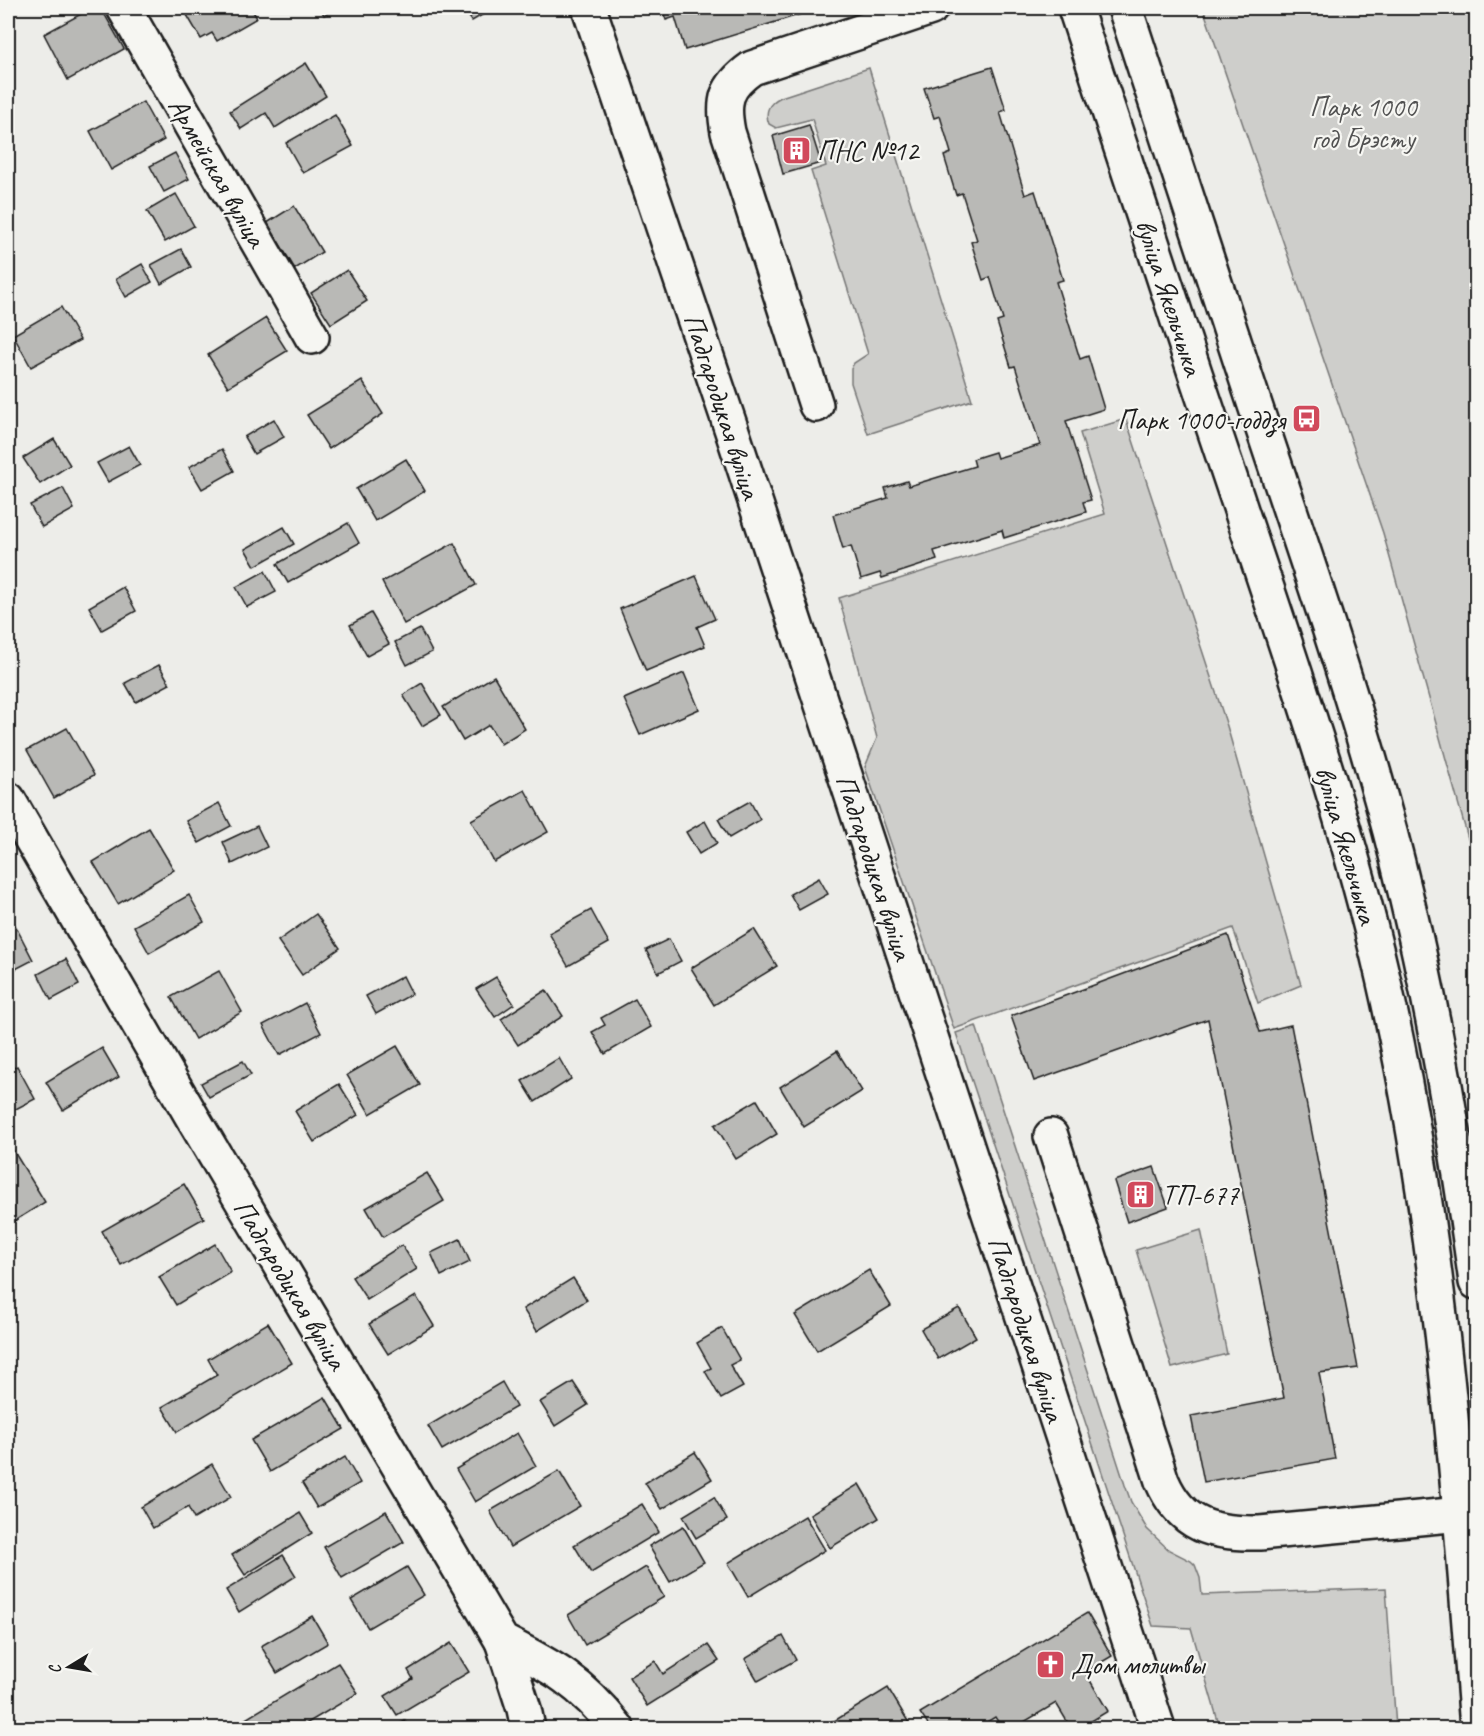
<svg xmlns="http://www.w3.org/2000/svg" width="1484" height="1736" font-family="Caveat,sans-serif">
	<style>
		.green { fill: #cececb; stroke: #757574; stroke-width: 1.5 }
		.building { fill: #b9b9b6; stroke: #1c1c1c; stroke-width: 1.5 }
		.lines { fill: none; stroke-linecap: round; stroke-linejoin: round }
		.minor-casing { stroke: #1c1c1c; stroke-width: 38 }
		.minor { stroke: #f6f6f2; stroke-width: 33 }
		.labels { text-anchor: middle; stroke-width: 4.5; stroke-linejoin: round; paint-order: stroke }
		.park-label { font-size: 28px; fill: #515151; stroke: #f6f6f2 }
		.poi-label { font-size: 28px; fill: #1c1c1c; stroke: #f6f6f2; text-anchor: start }
		.street-label { font-size: 28px; fill: #1c1c1c; stroke: #f6f6f2 }
	</style>
	<rect width="100%" height="100%" fill="#edede9"/>
	<filter id="ink" filterUnits="userSpaceOnUse"><feTurbulence type="fractalNoise" baseFrequency=".0167" numOctaves="2"/><feDisplacementMap in="SourceGraphic" scale="12" xChannelSelector="R" yChannelSelector="G"/><feConvolveMatrix kernelMatrix="1 2 1 2 8 2 1 2 1" color-interpolation-filters="sRGB"/></filter>
	<g filter="url(#ink)">
		<!-- green -->
		<g class="green">
			<path d="M1203 8H1476V867L1383 533Z"/>
			<path d="M869 68 972 400 868 434 851 383V369L854 363 868 354 811 171 826 166 812 119 776 128 769 124C764 111 769 103 781 97Z"/>
			<path d="M1126 419 1227 726 1301 985 1258 1003 1233 928 954 1029 865 767 877 738 839 598 1105 514 1080 433Z"/>
			<path d="M976 1026 1125 1485 1131 1502 1147 1529 1169 1550 1191 1561 1195 1565 1200 1578 1202 1595 1386 1588 1396 1728H1220L1191 1628 1153 1626 956 1033Z"/>
			<path d="M1201 1230 1227 1354 1172 1368 1136 1250Z"/>
		</g>
		<!-- building -->
		<g class="building">
			<path d="M92 8H101L124 49 68 80 44 34Z"/>
			<path d="M201 8H251L257 18 217 41 212 33 201 39 187 15Z"/>
			<path d="M320 8H337L324 15Z"/>
			<path d="M463 8H494L472 21Z"/>
			<path d="M662 8H821L685 50 675 17 666 20Z"/>
			<path d="M306 63 326 96 275 128 266 113 241 129 230 111Z"/>
			<path d="M992 67 1006 110 1000 112 1025 195 1035 191 1063 280 1056 282 1080 359 1088 356 1104 409 1066 421 1091 500 1083 502 1086 512 1004 538 1002 530 934 551 937 560 882 578 880 573 861 579 851 546 843 549 833 515 888 498 885 488 907 481 909 486 975 466 973 459 982 456 995 452 997 458 1040 445 1015 366 1011 367 997 322 1003 320 990 277 983 280 971 242 977 240 962 193 956 195 944 156 951 153 940 116 934 118 924 88Z"/>
			<path d="M143 102 164 140 111 170 90 131Z"/>
			<path d="M335 115 353 146 303 173 286 143Z"/>
			<path d="M809 125 821 163 783 174 773 136Z"/>
			<path d="M175 153 189 179 164 192 150 166Z"/>
			<path d="M176 194 194 226 165 242 147 211Z"/>
			<path d="M294 206 322 252 295 269 267 223Z"/>
			<path d="M181 249 191 267 161 284 151 265Z"/>
			<path d="M142 264 152 282 126 297 116 279Z"/>
			<path d="M347 270 367 301 331 324 311 293Z"/>
			<path d="M61 307 80 340 31 367 13 335Z"/>
			<path d="M266 318 287 351 228 387 208 355Z"/>
			<path d="M362 381 383 414 329 449 307 415Z"/>
			<path d="M274 419 284 437 254 454 244 437Z"/>
			<path d="M54 439 70 465 40 484 23 458Z"/>
			<path d="M129 446 140 465 108 482 97 463Z"/>
			<path d="M222 449 234 471 202 489 189 467Z"/>
			<path d="M406 459 425 491 375 521 356 489Z"/>
			<path d="M63 488 74 509 42 527 30 505Z"/>
			<path d="M348 523 359 543 288 583 277 564Z"/>
			<path d="M284 527 294 544 255 566 245 549Z"/>
			<path d="M454 543 476 585 404 624 382 582Z"/>
			<path d="M265 571 276 592 247 607 236 587Z"/>
			<path d="M696 576 715 619 697 627 705 646 646 671 620 609Z"/>
			<path d="M123 587 136 611 102 630 89 607Z"/>
			<path d="M371 613 389 644 367 656 350 625Z"/>
			<path d="M420 629 432 652 407 665 395 642Z"/>
			<path d="M159 665 170 684 136 702 125 683Z"/>
			<path d="M684 673 699 709 640 735 624 699Z"/>
			<path d="M494 676 525 729 501 744 489 725 463 741 443 707Z"/>
			<path d="M422 683 441 715 422 726 403 695Z"/>
			<path d="M67 728 94 775 54 798 27 750Z"/>
			<path d="M525 790 548 832 494 862 471 820Z"/>
			<path d="M750 801 760 820 729 838 718 819Z"/>
			<path d="M219 803 231 826 199 843 186 821Z"/>
			<path d="M705 821 717 843 699 854 686 832Z"/>
			<path d="M257 826 267 847 232 864 223 842Z"/>
			<path d="M149 828 174 870 118 904 93 862Z"/>
			<path d="M819 878 828 894 799 910 790 894Z"/>
			<path d="M189 895 204 922 149 953 134 926Z"/>
			<path d="M591 910 609 943 568 966 549 933Z"/>
			<path d="M316 914 340 948 302 975 278 941Z"/>
			<path d="M14 923 33 960 8 973V927Z"/>
			<path d="M754 929 777 966 714 1005 691 968Z"/>
			<path d="M1228 935 1260 1032 1291 1025 1358 1368 1319 1373 1335 1459 1204 1482 1191 1416 1284 1398 1208 1019 1034 1081 1011 1016Z"/>
			<path d="M669 939 681 961 658 973 646 950Z"/>
			<path d="M66 959 79 985 51 1000 38 974Z"/>
			<path d="M219 971 242 1012 195 1039 171 997Z"/>
			<path d="M403 976 412 994 376 1014 366 996Z"/>
			<path d="M496 977 514 1004 495 1017 476 989Z"/>
			<path d="M546 990 563 1016 518 1045 501 1019Z"/>
			<path d="M635 999 651 1027 605 1054 592 1032 605 1025 601 1018Z"/>
			<path d="M305 1003 321 1033 279 1055 263 1025Z"/>
			<path d="M397 1046 420 1085 370 1114 347 1075Z"/>
			<path d="M102 1048 119 1077 63 1110 46 1082Z"/>
			<path d="M837 1051 862 1091 804 1127 780 1087Z"/>
			<path d="M559 1058 571 1079 535 1102 522 1081Z"/>
			<path d="M243 1061 251 1075 209 1097 201 1083Z"/>
			<path d="M17 1066 35 1099 8 1113V1071Z"/>
			<path d="M339 1084 358 1115 314 1142 295 1111Z"/>
			<path d="M757 1100 777 1134 736 1159 715 1125Z"/>
			<path d="M8 1142 45 1202 8 1225Z"/>
			<path d="M1154 1167 1168 1207 1127 1222 1114 1181Z"/>
			<path d="M427 1173 444 1201 383 1237 366 1208Z"/>
			<path d="M184 1184 204 1218 121 1265 102 1231Z"/>
			<path d="M460 1239 470 1262 441 1276 431 1253Z"/>
			<path d="M215 1244 231 1272 176 1305 159 1277Z"/>
			<path d="M402 1245 417 1269 367 1300 352 1277Z"/>
			<path d="M869 1270 891 1306 817 1351 795 1315Z"/>
			<path d="M573 1278 587 1300 537 1331 523 1309Z"/>
			<path d="M416 1296 434 1326 388 1354 369 1324Z"/>
			<path d="M959 1308 976 1337 938 1359 921 1329Z"/>
			<path d="M268 1323 292 1363 177 1432 162 1407 217 1375 208 1359Z"/>
			<path d="M722 1328 740 1360 730 1365 743 1387 721 1399 705 1371 711 1368 697 1343Z"/>
			<path d="M502 1382 516 1407 442 1450 428 1426Z"/>
			<path d="M573 1382 588 1405 555 1426 540 1402Z"/>
			<path d="M325 1397 344 1429 270 1472 251 1440Z"/>
			<path d="M517 1433 536 1466 475 1502 456 1469Z"/>
			<path d="M695 1452 712 1479 662 1509 645 1483Z"/>
			<path d="M345 1457 360 1483 317 1508 302 1483Z"/>
			<path d="M212 1464 231 1497 194 1519 188 1507 153 1528 141 1507Z"/>
			<path d="M559 1471 580 1506 510 1547 490 1511Z"/>
			<path d="M859 1484 879 1518 830 1548 810 1514Z"/>
			<path d="M714 1497 727 1520 696 1538 683 1516Z"/>
			<path d="M642 1504 659 1532 591 1573 574 1545Z"/>
			<path d="M386 1511 404 1542 342 1578 324 1547Z"/>
			<path d="M300 1513 312 1533 245 1575 232 1555Z"/>
			<path d="M805 1516 825 1550 748 1597 728 1563Z"/>
			<path d="M683 1526 704 1562 670 1582 649 1546Z"/>
			<path d="M283 1555 296 1576 239 1612 226 1590Z"/>
			<path d="M407 1567 424 1595 368 1628 351 1600Z"/>
			<path d="M646 1567 664 1597 585 1645 568 1615Z"/>
			<path d="M1087 1613 1112 1656 1085 1672 1108 1711 1080 1728H1071L1056 1703 1014 1728H1002L995 1717 977 1728H930L920 1713Z"/>
			<path d="M312 1616 328 1643 277 1673 261 1646Z"/>
			<path d="M783 1636 796 1660 758 1681 745 1659Z"/>
			<path d="M451 1643 469 1672 397 1715 385 1696 413 1679 408 1670Z"/>
			<path d="M708 1645 719 1661 647 1706 629 1677 655 1661 663 1674Z"/>
			<path d="M338 1663 358 1693 299 1728H249L244 1720Z"/>
			<path d="M888 1688 909 1723 899 1728H828L826 1726Z"/>
			<path d="M405 1721 410 1728H392Z"/>
		</g>
		<g class="lines">
			<defs>
				<g id="minor">
					<path d="M124 8 312 337"/>
					<path d="M589 8 731 428 1158 1728"/>
					<path d="M1075 8C1128 170 1181 333 1236 495 1289 655 1345 814 1383 978 1439 1220 1457 1468 1476 1715"/>
					<path d="M1125 8C1167 136 1209 265 1251 393 1293 520 1337 646 1374 774 1422 939 1452 1112 1476 1282"/>
					<path d="M816 405 728 132C722 101 725 87 752 68L931 8"/>
					<path d="M8 799 194 1120 502 1641C553 1667 581 1682 617 1728"/>
					<path d="M1051 1136 1162 1481C1182 1527 1214 1534 1260 1533L1461 1514"/>
					<path d="M502 1641 524 1709 528 1728"/>
				</g>
			</defs>
			<!-- minor casing -->
			<use href="#minor" class="minor-casing"/>
			<!-- minor -->
			<use href="#minor" class="minor"/>
		</g>
	</g>
	<!-- icons -->
	<defs>
		<symbol id="building-square" viewBox="-11 -11 22 22"><rect x="-9" y="-9" width="18" height="18" rx="4" fill="#d1495b" stroke="#f6f6f2"/><path d="M-4-6H4V6H1V3H-1V6H-4ZM-2.5-4.3h1.7v1.8h-1.7ZM.8-4.3h1.7v1.8H.8ZM-2.5-1h1.7V.8h-1.7ZM.8-1h1.7V.8H.8Z" fill="#fff"/></symbol>
		<symbol id="bus-square" viewBox="-11 -11 22 22"><rect x="-9" y="-9" width="18" height="18" rx="4" fill="#d1495b" stroke="#f6f6f2"/><path d="M-5-6H5V4H4V6H2V4H-2V6H-4V4H-5ZM-3.5-4V0h7V-4ZM-3.5 1.2v1.5H-2V1.2ZM2 1.2v1.5H3.5V1.2Z" fill="#fff"/></symbol>
		<symbol id="church-square" viewBox="-11 -11 22 22"><rect x="-9" y="-9" width="18" height="18" rx="4" fill="#d1495b" stroke="#f6f6f2"/><path d="M-1.2-6h2.4v3.5h3.3v2.4h-3.3V6h-2.4V-.1h-3.3v-2.4h3.3Z" fill="#fff"/></symbol>
	</defs>
	<g fill-rule="evenodd">
		<use href="#building-square" x="780" y="134" width="33" height="33"/>
		<use href="#bus-square" x="1290" y="402" width="33" height="33"/>
		<use href="#building-square" x="1124" y="1178" width="33" height="33"/>
		<use href="#church-square" x="1034" y="1648" width="33" height="33"/>
	</g>
	<g class="labels">
		<!-- park labels -->
		<g class="park-label">
			<text x="1363" y="116">Парк 1000<tspan x="1363" dy="32">год Брэсту</tspan></text>
		</g>
		<!-- poi labels -->
		<g class="poi-label">
			<text x="817" y="160">ПНС №12</text>
			<text x="1285" y="429" text-anchor="end">Парк 1000-годдзя</text>
			<text x="1162" y="1204">ТП-677</text>
			<text x="1071" y="1674">Дом молитвы</text>
		</g>
		<!-- street labels -->
		<g class="street-label">
			<text transform="translate(218 172) rotate(60)" y="10">Армейская вуліца</text>
			<text transform="translate(1170 297) rotate(72)" y="10">вуліца Якельчыка</text>
			<text transform="translate(723 406) rotate(72)" y="10">Падгародцкая вуліца</text>
			<text transform="translate(1347 845) rotate(74)" y="10">вуліца Якельчыка</text>
			<text transform="translate(875 867) rotate(72)" y="10">Падгародцкая вуліца</text>
			<text transform="translate(291 1284) rotate(59)" y="10">Падгародцкая вуліца</text>
			<text transform="translate(1027 1329) rotate(72)" y="10">Падгародцкая вуліца</text>
		</g>
	</g>
	<!-- margin -->
	<rect width="1484" height="1736" fill="none" stroke="#f6f6f2" stroke-width="30"/>
	<rect x="15" y="15" width="1454" height="1706" fill="none" stroke="#1c1c1c" stroke-width="2" filter="url(#ink)"/>
	<!-- north arrow -->
	<g transform="translate(69 1667) rotate(259)" stroke="#f6f6f2" stroke-width="4.5" paint-order="stroke">
	<path d="M0-4.5L10 22L0 15L-10 22Z" fill="#1c1c1c"/>
	<text y="-9" font-size="16" font-weight="bold" text-anchor="middle" fill="#1c1c1c">С</text>
	</g>
</svg>
